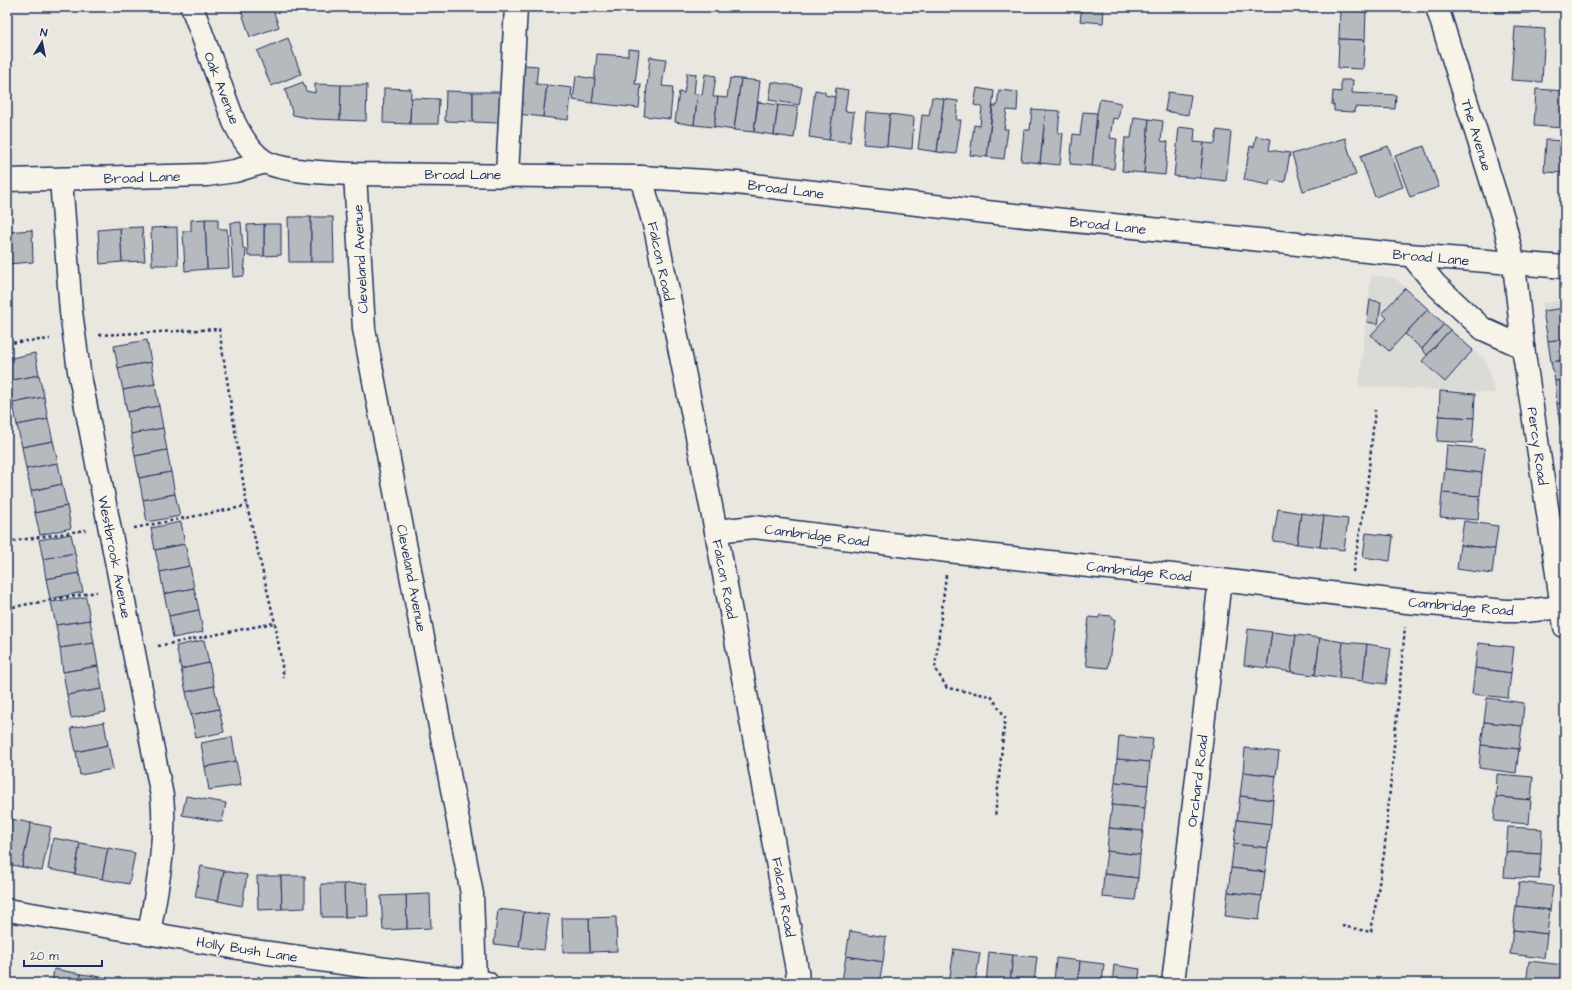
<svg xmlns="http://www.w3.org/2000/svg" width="1572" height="990" font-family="'Architects Daughter',sans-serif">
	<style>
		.built { fill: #dadad6 }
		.building { fill: #b6babf; stroke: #1b2f5e }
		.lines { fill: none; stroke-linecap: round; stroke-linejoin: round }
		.minor-casing { stroke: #1b2f5e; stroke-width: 25 }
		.path { stroke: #1b2f5e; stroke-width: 2.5; stroke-dasharray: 3 3; stroke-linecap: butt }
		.minor { stroke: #f7f3e8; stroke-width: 22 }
		.labels { text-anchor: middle; stroke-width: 3; stroke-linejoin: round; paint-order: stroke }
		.street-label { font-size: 14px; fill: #1b2f5e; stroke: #f7f3e8 }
	</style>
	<rect width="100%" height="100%" fill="#eae7e0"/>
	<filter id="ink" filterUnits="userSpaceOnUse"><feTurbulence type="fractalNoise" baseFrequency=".025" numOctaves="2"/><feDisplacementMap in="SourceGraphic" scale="8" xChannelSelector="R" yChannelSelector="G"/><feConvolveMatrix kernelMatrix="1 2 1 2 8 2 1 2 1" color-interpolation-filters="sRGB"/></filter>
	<g filter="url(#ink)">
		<!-- built -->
		<g class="built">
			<path d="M1371 275 1395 278 1486 361 1495 393 1359 386Z"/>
			<path d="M1565 300V339L1548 341 1542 303Z"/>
		</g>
		<!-- building -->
		<g class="building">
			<path d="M251 7H272L279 27 250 37 241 10Z"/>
			<path d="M1082 7H1104L1103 23 1080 21Z"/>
			<rect x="1495" y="7" width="35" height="6"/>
			<path d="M1340 10 1366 11 1365 40 1339 39Z"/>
			<path d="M1515 27 1545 29 1542 82 1511 80Z"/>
			<path d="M288 38 301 74 271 86 257 51Z"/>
			<path d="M1339 39 1365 40 1363 69 1338 68Z"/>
			<path d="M628 49 639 50 635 84H641L639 108 592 103 597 54 628 56Z"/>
			<path d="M650 57 666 59 662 86 673 87 670 119 644 116Z"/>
			<path d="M524 65 538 66 536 84 547 85 543 117 518 114Z"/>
			<path d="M687 73 696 74 694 94H698L694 125 675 122 679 92 684 93Z"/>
			<path d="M705 74 716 76 713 97H718L714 127 694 125 698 94 702 95Z"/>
			<path d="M576 76 595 79 592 103 573 100Z"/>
			<path d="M730 78 741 79 734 130 714 127 718 97 727 98Z"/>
			<path d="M741 79 760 81 754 132 734 130Z"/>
			<path d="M1341 80H1353L1352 93 1396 95 1395 109 1355 107 1354 112 1334 111V105H1332L1333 91 1341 92Z"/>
			<path d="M303 82 306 91 315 93V84L341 85 340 120 314 119 293 115 285 89Z"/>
			<path d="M772 82 802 87 799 105 769 100Z"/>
			<path d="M341 85H367L366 121 340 120Z"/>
			<path d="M547 85 572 88 568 120 543 117Z"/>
			<path d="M384 88 411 89 410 124 383 123Z"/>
			<path d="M836 88 848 90 845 111 854 112 850 142 829 140Z"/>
			<path d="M977 88 994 91 987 157 970 155 974 125 980 126 982 107 974 105Z"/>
			<path d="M1536 89 1565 91V128L1534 126Z"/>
			<path d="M815 90 825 92V95L835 97 829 140 809 137Z"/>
			<path d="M999 90 1018 92 1017 111 1007 110 1004 129H1008L1004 159 987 157 993 106H997Z"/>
			<path d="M446 91 473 92V122L445 121Z"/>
			<path d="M473 92H501L500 123 473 122Z"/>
			<path d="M1168 92 1191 95 1188 115 1165 111Z"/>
			<path d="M932 97 944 99 937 152 918 149 922 115 929 116Z"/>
			<path d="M411 98 439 99 438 124H410Z"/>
			<path d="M944 99 958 101 956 120H961L956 154 937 152Z"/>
			<path d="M1100 99 1121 103 1118 119 1113 118 1110 138 1117 139 1114 169 1092 166 1097 113Z"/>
			<path d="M758 102 778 105 774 135 754 132Z"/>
			<path d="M778 105 798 107 794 138 774 135Z"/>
			<path d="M1032 109 1046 110 1040 163 1021 161 1024 130H1030Z"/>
			<path d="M1046 110 1060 111 1058 133H1063L1060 165 1040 163Z"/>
			<path d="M866 112 890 114 887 146 863 144Z"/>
			<path d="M1083 112 1097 113 1092 166 1070 164 1073 134 1080 135Z"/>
			<path d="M890 114 914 117 912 149 887 146Z"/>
			<path d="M1134 117 1149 119 1144 173 1122 171 1125 138H1131Z"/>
			<path d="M1149 119 1163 121 1161 141 1168 142 1165 175 1144 173Z"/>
			<path d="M1179 127 1195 129 1194 142 1204 143 1200 178 1174 176Z"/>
			<path d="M1217 130 1231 132 1226 181 1200 178 1204 143 1215 144Z"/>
			<path d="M1256 136 1271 139 1269 150 1290 153 1285 182 1270 180 1269 185 1244 180 1250 146 1254 147Z"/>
			<path d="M1345 138 1356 175 1303 191 1292 154Z"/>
			<path d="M1546 140 1565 141V173L1544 172Z"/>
			<path d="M1388 146 1403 187 1375 197 1360 156Z"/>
			<path d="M1424 146 1439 187 1410 197 1395 156Z"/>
			<path d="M288 217H311V262H289Z"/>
			<path d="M311 217H333L334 262H311Z"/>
			<path d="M205 219H218V229H227L229 268 207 269Z"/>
			<path d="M205 219 207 269 185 271 183 231H191V220Z"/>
			<path d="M241 222 243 248 246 249 244 276 233 277 230 223Z"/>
			<path d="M264 224H281V255L264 256Z"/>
			<path d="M264 224V256H248L247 225Z"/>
			<path d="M142 227 145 261 122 262 120 228Z"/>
			<path d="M177 227 178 265H152L151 228Z"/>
			<path d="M120 228 122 262 100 264 98 230Z"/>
			<path d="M32 230 33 262 7 264V232Z"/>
			<path d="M1405 288 1428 309 1389 351 1371 335 1387 318 1382 313Z"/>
			<path d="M1370 300 1381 302 1378 324 1367 322Z"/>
			<path d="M1565 308V339L1548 341 1543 311Z"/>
			<path d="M1428 309 1444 324 1422 349 1405 334Z"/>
			<path d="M1444 324 1450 330 1427 355 1422 349Z"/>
			<path d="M1450 330 1473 350 1445 382 1422 361Z"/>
			<path d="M1565 339V360L1551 362 1548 341Z"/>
			<path d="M147 340 151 362 118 368 114 346Z"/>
			<path d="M35 353 39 375 8 381 7 359Z"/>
			<path d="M1565 360V380L1555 381 1551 362Z"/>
			<path d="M151 362 155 384 123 390 118 368Z"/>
			<path d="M39 375 44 397 13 403 8 381Z"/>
			<path d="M1565 380V402L1557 404 1555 381Z"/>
			<path d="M155 384 159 406 127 412 123 390Z"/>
			<path d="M1440 391 1475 394 1474 418 1439 416Z"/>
			<path d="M44 397 48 419 17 425 13 403Z"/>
			<path d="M1565 402V424L1560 425 1557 404Z"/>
			<path d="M159 406 163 428 131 434 127 412Z"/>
			<path d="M1439 416 1474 418 1472 443 1437 441Z"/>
			<path d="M48 419 53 441 22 447 17 425Z"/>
			<path d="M163 428 167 450 135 456 131 434Z"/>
			<path d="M53 441 58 463 26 469 22 447Z"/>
			<path d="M1447 445 1485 449 1482 473 1445 469Z"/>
			<path d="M167 450 171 472 139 478 135 456Z"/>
			<path d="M58 463 62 484 31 491 26 469Z"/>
			<path d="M1445 469 1482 473 1480 496 1442 493Z"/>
			<path d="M171 472 175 494 143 500 139 478Z"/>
			<path d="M62 484 67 506 35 513 31 491Z"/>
			<path d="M1442 493 1480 496 1478 520 1440 517Z"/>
			<path d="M175 494 180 516 147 522 143 500Z"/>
			<path d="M67 506 71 528 40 535 35 513Z"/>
			<path d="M1278 509 1301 513 1297 544 1273 541Z"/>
			<path d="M1301 513 1324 516 1320 547 1297 544Z"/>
			<path d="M1324 516 1348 519 1344 550 1320 547Z"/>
			<path d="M1464 521 1498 526 1495 549 1460 545Z"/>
			<path d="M181 522 185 544 155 550 151 528Z"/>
			<path d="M1366 533 1393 536 1390 561 1363 557Z"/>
			<path d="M71 534 75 553 43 559 39 540Z"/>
			<path d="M185 544 190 566 160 572 155 550Z"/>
			<path d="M1460 545 1495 549 1492 574 1457 569Z"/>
			<path d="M75 553 79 573 46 579 43 559Z"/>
			<path d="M190 566 194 588 164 594 160 572Z"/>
			<path d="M79 573 83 592 50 599 46 579Z"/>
			<path d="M194 588 199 610 169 616 164 594Z"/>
			<path d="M86 597 90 620 56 625 51 602Z"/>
			<path d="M199 610 203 632 173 638 169 616Z"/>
			<path d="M1100 615 1112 616V619H1115L1108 668 1087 666 1085 651 1089 617 1099 618Z"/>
			<path d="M90 620 94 643 60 648 56 625Z"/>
			<path d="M1248 629 1272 632 1267 668 1244 665Z"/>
			<path d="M1272 632 1296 635 1291 672 1267 668Z"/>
			<path d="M1296 635 1320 638 1315 675 1291 672Z"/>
			<path d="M1320 638 1343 642 1339 678 1315 675Z"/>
			<path d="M204 640 209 663 181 669 176 646Z"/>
			<path d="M1343 642 1367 644 1363 681 1339 678Z"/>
			<path d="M94 643 98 666 63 672 60 648Z"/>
			<path d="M1478 643 1514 647 1511 673 1475 668Z"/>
			<path d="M1367 644 1391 648 1386 684 1363 681Z"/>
			<path d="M209 663 214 686 186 692 181 669Z"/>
			<path d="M98 666 102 689 67 695 63 672Z"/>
			<path d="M1475 668 1511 673 1508 698 1472 694Z"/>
			<path d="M214 686 219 709 191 715 186 692Z"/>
			<path d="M102 689 106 712 71 718 67 695Z"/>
			<path d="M1487 698 1524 703 1522 726 1484 722Z"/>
			<path d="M219 709 224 732 196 738 191 715Z"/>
			<path d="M104 722 108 745 76 752 71 728Z"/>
			<path d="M1484 722 1522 726 1519 749 1481 745Z"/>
			<path d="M1119 736 1153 739 1150 762 1117 759Z"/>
			<path d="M232 737 236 761 205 767 201 743Z"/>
			<path d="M108 745 113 769 80 775 76 752Z"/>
			<path d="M1481 745 1519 749 1516 773 1479 768Z"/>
			<path d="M1245 748 1279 752 1276 776 1243 772Z"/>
			<path d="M1117 759 1150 762 1148 785 1115 782Z"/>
			<path d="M236 761 241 785 209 790 205 767Z"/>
			<path d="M1243 772 1276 776 1273 800 1240 796Z"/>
			<path d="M1497 774 1533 777 1531 800 1496 797Z"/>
			<path d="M1115 782 1148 785 1145 808 1112 805Z"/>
			<path d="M186 796 226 803 222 822 182 815Z"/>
			<path d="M1240 796 1273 800 1271 824 1237 820Z"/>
			<path d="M1496 797 1531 800 1529 824 1494 821Z"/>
			<path d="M1112 805 1145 808 1143 831 1109 828Z"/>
			<path d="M7 818 11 819 7 841Z"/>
			<path d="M11 819 31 823 22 867 7 864V841Z"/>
			<path d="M1237 820 1271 824 1268 848 1234 844Z"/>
			<path d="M31 823 51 827 42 871 22 867Z"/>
			<path d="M1508 827 1542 829 1541 854 1506 852Z"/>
			<path d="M1109 828 1143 831 1140 855 1107 851Z"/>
			<path d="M53 838 80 843 75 874 48 869Z"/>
			<path d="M80 843 108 848 102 879 75 874Z"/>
			<path d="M1234 844 1268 848 1265 872 1231 868Z"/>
			<path d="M108 848 135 853 129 884 102 879Z"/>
			<path d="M1107 851 1140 855 1138 878 1104 874Z"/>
			<path d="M1506 852 1541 854 1539 879 1504 877Z"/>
			<path d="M201 866 224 871 218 901 195 897Z"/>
			<path d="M1231 868 1265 872 1262 896 1228 892Z"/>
			<path d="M224 871 247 875 242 906 218 901Z"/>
			<path d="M1104 874 1138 878 1135 900 1102 897Z"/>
			<path d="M257 876H281L282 909 258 910Z"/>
			<path d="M281 876H305V908L282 909Z"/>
			<path d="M1519 882 1553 886 1550 910 1516 906Z"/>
			<path d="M367 883 368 916 345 917 344 884Z"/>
			<path d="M321 884H344L345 917H322Z"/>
			<path d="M1228 892 1262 896 1259 920 1225 916Z"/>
			<path d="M430 894 431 928 407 929 406 895Z"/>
			<path d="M406 895 407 929 383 930 381 896Z"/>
			<path d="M1516 906 1550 910 1547 934 1513 930Z"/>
			<path d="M498 909 524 912 519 947 494 944Z"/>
			<path d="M524 912 549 915 544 950 519 947Z"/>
			<path d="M616 917 617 951 590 952 589 918Z"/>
			<path d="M562 918H589L590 952H563Z"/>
			<path d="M1513 930 1547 934 1544 958 1510 954Z"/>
			<path d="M850 931 886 937 883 962 846 956Z"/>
			<path d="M954 949 980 953 975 983H949Z"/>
			<path d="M989 952 1013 955 1010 983H986Z"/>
			<path d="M1013 955 1037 957 1034 983H1010Z"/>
			<path d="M846 956 883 962 879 983H857L842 981Z"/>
			<path d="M1056 958 1080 961 1078 983H1054Z"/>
			<path d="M1080 961 1104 964 1102 983H1078Z"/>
			<path d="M1529 961 1564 965 1562 983H1526Z"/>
			<path d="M1114 965 1140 969 1138 983H1112Z"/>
			<path d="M54 969 81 974 80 983H52Z"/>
			<path d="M81 974 108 978 107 983H80Z"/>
			<path d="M1212 978 1232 982V983H1211Z"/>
		</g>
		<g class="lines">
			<defs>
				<g id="minor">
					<path d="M192 7 234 122C241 136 250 152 264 161 281 172 333 173 355 174L641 177 737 183 986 212 1396 254 1565 267"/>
					<path d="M1437 7 1503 218 1514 264 1523 347 1565 627"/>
					<path d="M355 174 364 329 472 894 475 981"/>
					<path d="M507 175 516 7"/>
					<path d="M641 177 656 232 716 531 797 970 798 983"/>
					<path d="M61 179 71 312 79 371 162 796C167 842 157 888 149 933"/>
					<path d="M7 180 207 175 235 171 265 162"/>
					<path d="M1412 256 1435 284 1483 329 1523 347"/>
					<path d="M716 531 754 527 948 551 1220 580 1407 602 1506 611H1525L1562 607"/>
					<path d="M7 910 262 952 487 983"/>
					<path d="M1173 983 1220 580"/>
				</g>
			</defs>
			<!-- minor casing -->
			<use href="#minor" class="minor-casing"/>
			<!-- path -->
			<g class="path">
				<path d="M99 335 219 329 247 506 275 623 284 678"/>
				<path d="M7 343 50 339"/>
				<path d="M134 528 247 506"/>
				<path d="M7 542 86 530"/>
				<path d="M1353 572 1366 497 1375 410"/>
				<path d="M946 575 935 668 947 688 991 696 1005 717 995 817"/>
				<path d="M7 608 97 592"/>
				<path d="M158 646 274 623"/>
				<path d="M1342 926 1371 932 1384 854 1405 627"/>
				<path d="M258 983 259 976"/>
			</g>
			<!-- minor -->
			<use href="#minor" class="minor"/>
		</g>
	</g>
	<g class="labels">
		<!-- street labels -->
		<g class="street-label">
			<text transform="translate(222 88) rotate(69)" y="5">Oak Avenue</text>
			<text transform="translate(1477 135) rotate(73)" y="5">The Avenue</text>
			<text x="463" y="179">Broad Lane</text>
			<text transform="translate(142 177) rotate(-2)" y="5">Broad Lane</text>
			<text transform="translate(786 189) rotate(7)" y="5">Broad Lane</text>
			<text transform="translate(1108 225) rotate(6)" y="5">Broad Lane</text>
			<text transform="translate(1431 257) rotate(5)" y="5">Broad Lane</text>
			<text transform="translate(360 259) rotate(-93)" y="5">Cleveland Avenue</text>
			<text transform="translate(661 261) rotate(78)" y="5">Falcon Road</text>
			<text transform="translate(1538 446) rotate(82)" y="5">Percy Road</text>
			<text transform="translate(817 535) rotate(7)" y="5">Cambridge Road</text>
			<text transform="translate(115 557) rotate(79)" y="5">Westbrook Avenue</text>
			<text transform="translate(1139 571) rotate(6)" y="5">Cambridge Road</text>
			<text transform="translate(412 578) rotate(79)" y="5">Cleveland Avenue</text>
			<text transform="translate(725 579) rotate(79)" y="5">Falcon Road</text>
			<text transform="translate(1461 606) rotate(5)" y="5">Cambridge Road</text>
			<text transform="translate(1197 781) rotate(-83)" y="5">Orchard Road</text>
			<text transform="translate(784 897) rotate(80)" y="5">Falcon Road</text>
			<text transform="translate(247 949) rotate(9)" y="5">Holly Bush Lane</text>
		</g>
	</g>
	<!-- margin -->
	<rect width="1572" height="990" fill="none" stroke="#f7f3e8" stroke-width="24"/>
	<rect x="12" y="12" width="1548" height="966" fill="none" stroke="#1b2f5e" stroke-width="1.5" filter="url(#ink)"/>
	<!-- north arrow -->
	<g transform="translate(42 42) rotate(10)" stroke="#f7f3e8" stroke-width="3" paint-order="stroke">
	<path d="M0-3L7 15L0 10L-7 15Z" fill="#1b2f5e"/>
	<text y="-6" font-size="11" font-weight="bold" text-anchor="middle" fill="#1b2f5e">N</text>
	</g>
	<!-- scale -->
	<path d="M24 960v6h78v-6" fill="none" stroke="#1b2f5e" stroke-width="2"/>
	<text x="30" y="960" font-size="12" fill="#1b2f5e" stroke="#f7f3e8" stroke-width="3" paint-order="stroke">20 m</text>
</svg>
